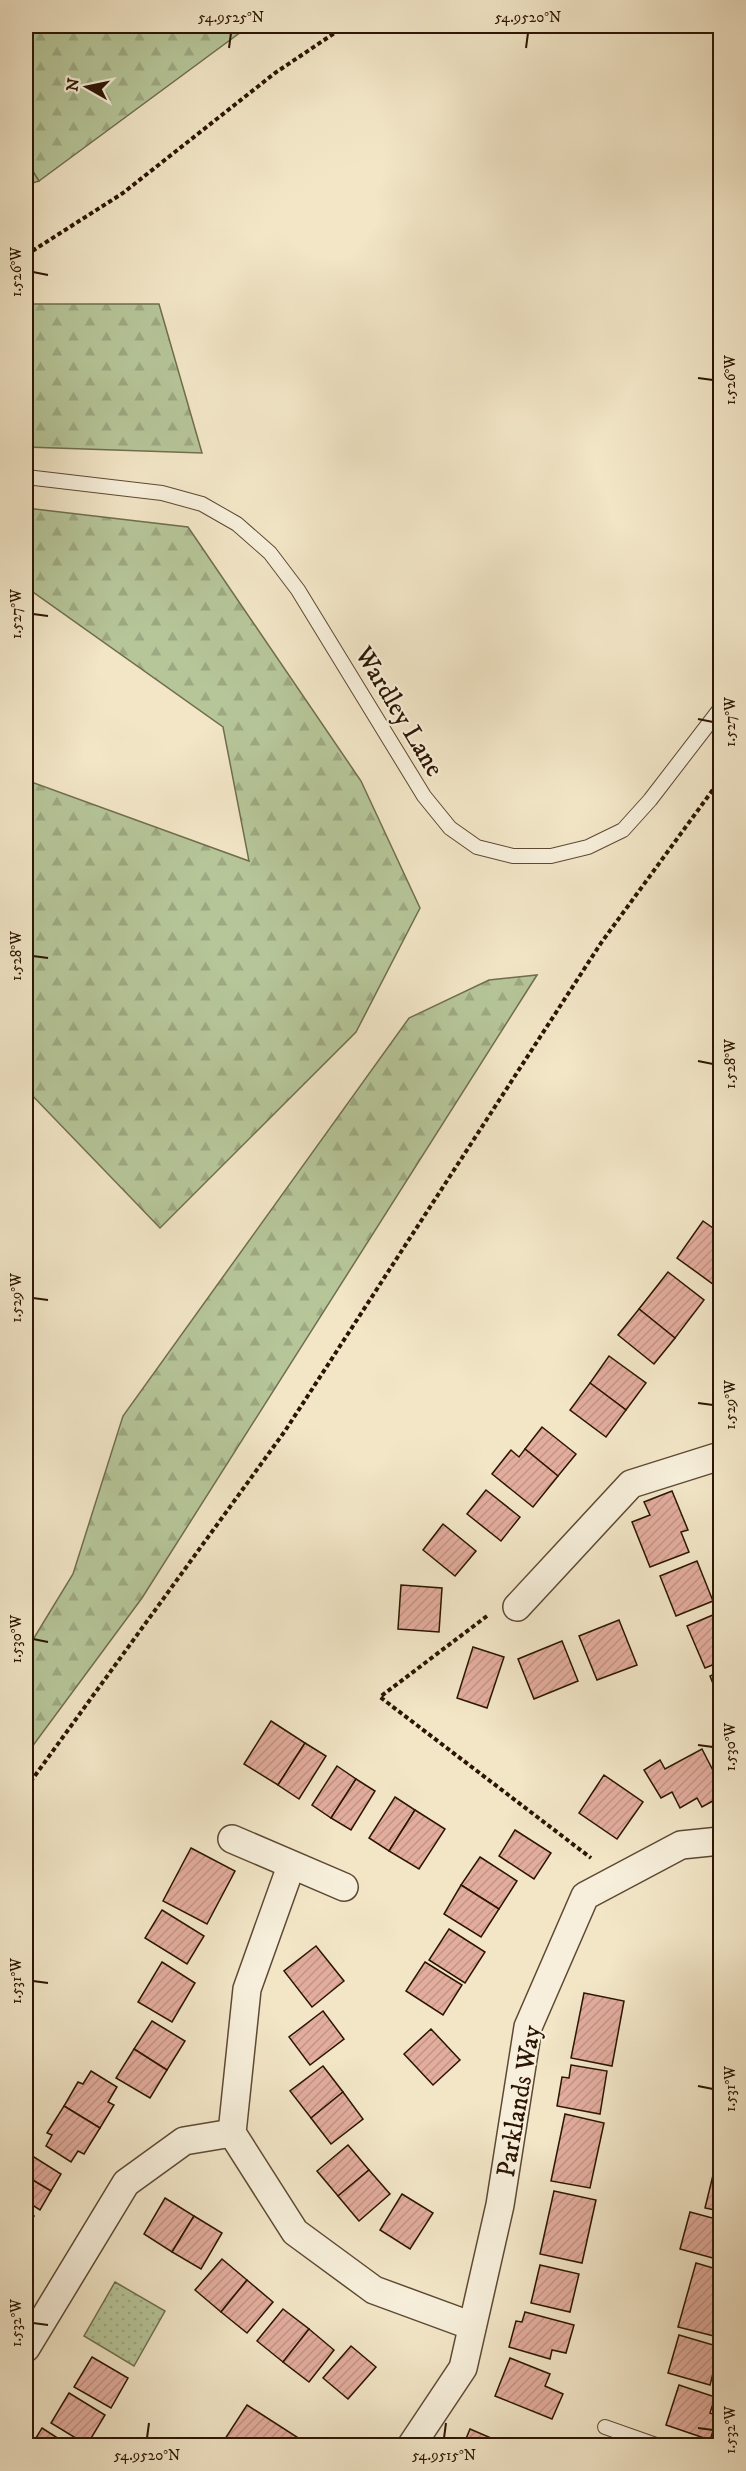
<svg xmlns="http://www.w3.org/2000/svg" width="746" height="2471" font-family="'IM FELL DW Pica',serif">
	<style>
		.green { fill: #b6c699; stroke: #706e4e; stroke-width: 1.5 }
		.forest { fill: url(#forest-firs); stroke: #706e4e; stroke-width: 1.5 }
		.park { fill: url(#park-dots); stroke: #706e4e; stroke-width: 1.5 }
		.building { fill: url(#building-hatch); stroke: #2b1502; stroke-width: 1.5 }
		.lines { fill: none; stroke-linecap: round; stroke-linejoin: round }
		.lane-casing { stroke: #5d4933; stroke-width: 16 }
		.street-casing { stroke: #5d4933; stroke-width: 30 }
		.path { stroke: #2b1502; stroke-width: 4; stroke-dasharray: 4.5 3; stroke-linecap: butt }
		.lane { stroke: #f7efdb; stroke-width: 14 }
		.street { stroke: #f7efdb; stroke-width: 27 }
		.ticks { fill: none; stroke: #2b1502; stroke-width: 2 }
		.labels { text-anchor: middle; stroke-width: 4.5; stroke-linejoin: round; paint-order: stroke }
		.street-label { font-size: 26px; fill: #2b1502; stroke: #f7efdb }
		.neatline { fill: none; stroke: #2b1502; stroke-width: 2 }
		.ticks-label { font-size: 15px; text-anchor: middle; fill: #2b1502 }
	</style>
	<defs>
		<pattern id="forest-firs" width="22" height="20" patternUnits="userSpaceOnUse" patternTransform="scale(1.5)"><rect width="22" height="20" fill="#b6c699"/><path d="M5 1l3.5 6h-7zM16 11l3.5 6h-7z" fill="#9da982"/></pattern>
		<pattern id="park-dots" width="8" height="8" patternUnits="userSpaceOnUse" patternTransform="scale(1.5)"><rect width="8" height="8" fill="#b6c699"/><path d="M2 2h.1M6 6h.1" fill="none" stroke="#9da982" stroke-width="1.8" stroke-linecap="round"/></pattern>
		<pattern id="building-hatch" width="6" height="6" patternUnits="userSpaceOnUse" patternTransform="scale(1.5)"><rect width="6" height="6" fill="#e3ad9e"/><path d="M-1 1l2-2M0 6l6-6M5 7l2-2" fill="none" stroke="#c39486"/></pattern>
	</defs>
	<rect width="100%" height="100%" fill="#f2e6c7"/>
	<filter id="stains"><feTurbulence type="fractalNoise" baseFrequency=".00333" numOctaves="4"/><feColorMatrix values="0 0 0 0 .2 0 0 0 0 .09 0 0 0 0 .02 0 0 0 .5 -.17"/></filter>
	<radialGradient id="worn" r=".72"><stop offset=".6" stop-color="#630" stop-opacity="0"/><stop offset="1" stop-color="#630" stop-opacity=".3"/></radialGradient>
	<!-- green -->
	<path class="green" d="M26 160 39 181 26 185Z"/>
	<!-- forest -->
	<g class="forest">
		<path d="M26 26H249L39 181 26 160Z"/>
		<path d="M26 304H159L202 453 26 447Z"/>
		<path d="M26 508 188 527 361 781 420 908 356 1032 160 1228 26 1089V780L249 861 223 727 26 587Z"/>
		<path d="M537 975 142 1598 26 1755V1651L73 1574 123 1416 409 1018 489 980Z"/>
	</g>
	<!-- park -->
	<path class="park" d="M115 2282 165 2311 134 2366 84 2336Z"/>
	<!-- building -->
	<g class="building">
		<path d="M703 1221 720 1233V1281L717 1287 677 1258Z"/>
		<path d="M668 1272 704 1300 675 1338 639 1309Z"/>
		<path d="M639 1309 675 1338 654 1364 618 1335Z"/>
		<path d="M609 1356 646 1383 626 1410 590 1383Z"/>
		<path d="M590 1383 626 1410 606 1437 570 1410Z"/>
		<path d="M542 1427 576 1454 558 1476 525 1449Z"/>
		<path d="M525 1449 558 1476 533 1507 492 1474 511 1450 519 1457Z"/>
		<path d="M486 1490 520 1517 501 1541 467 1514Z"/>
		<path d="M672 1491 688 1530 681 1532 689 1552 650 1567 632 1522 650 1515 644 1502Z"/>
		<path d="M443 1524 476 1551 455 1576 423 1550Z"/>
		<path d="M697 1561 713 1601 676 1616 660 1576Z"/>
		<path d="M401 1585 442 1588 439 1632 398 1629Z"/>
		<path d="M720 1612V1662L705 1668 687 1626Z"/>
		<path d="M619 1620 637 1665 597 1680 579 1636Z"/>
		<path d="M562 1641 578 1681 534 1699 518 1659Z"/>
		<path d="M473 1647 504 1657 487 1708 457 1698Z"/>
		<path d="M720 1671V1701L710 1676Z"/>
		<path d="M271 1721 305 1743 278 1785 244 1764Z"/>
		<path d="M305 1743 326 1756 299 1799 278 1785Z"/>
		<path d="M702 1749 720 1784V1797L702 1807 697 1798 680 1808 672 1792 661 1798 644 1770 660 1760 665 1769Z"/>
		<path d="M337 1766 356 1779 331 1818 312 1805Z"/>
		<path d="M604 1775 643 1802 617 1839 579 1813Z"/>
		<path d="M356 1779 375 1791 351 1830 331 1818Z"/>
		<path d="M395 1797 415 1810 389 1851 369 1838Z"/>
		<path d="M415 1810 445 1829 419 1869 389 1851Z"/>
		<path d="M515 1830 551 1853 534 1879 499 1856Z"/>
		<path d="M191 1848 235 1871 207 1924 163 1901Z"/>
		<path d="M480 1857 517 1881 499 1909 461 1885Z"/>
		<path d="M461 1885 499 1909 481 1937 444 1914Z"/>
		<path d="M162 1910 204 1936 187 1964 145 1938Z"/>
		<path d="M449 1929 485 1952 465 1983 429 1960Z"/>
		<path d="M316 1946 344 1981 312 2007 284 1971Z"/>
		<path d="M162 1962 195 1983 172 2022 138 2002Z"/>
		<path d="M425 1962 462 1985 443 2015 406 1991Z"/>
		<path d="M584 1993 624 2001 612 2066 571 2058Z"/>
		<path d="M323 2011 344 2039 310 2065 289 2037Z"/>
		<path d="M152 2021 185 2041 167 2070 134 2049Z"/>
		<path d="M431 2029 460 2060 433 2085 404 2054Z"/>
		<path d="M134 2049 167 2070 150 2098 116 2078Z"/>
		<path d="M571 2065 607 2071 600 2114 557 2106 562 2077 569 2078Z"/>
		<path d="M323 2066 343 2092 311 2118 290 2091Z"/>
		<path d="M91 2071 117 2087 108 2102 114 2105 100 2128 64 2106 78 2082 83 2084Z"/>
		<path d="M720 2088V2111L716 2110Z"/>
		<path d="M343 2092 363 2119 331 2144 311 2118Z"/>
		<path d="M64 2106 100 2128 84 2154 78 2151 71 2162 46 2146 52 2135 47 2133Z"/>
		<path d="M565 2114 604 2123 590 2188 551 2181Z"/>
		<path d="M720 2141V2158L716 2157Z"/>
		<path d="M348 2145 369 2170 338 2196 317 2171Z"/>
		<path d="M26 2152 61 2174 51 2191 26 2176Z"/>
		<path d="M715 2167 720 2168V2211L705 2208Z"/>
		<path d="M369 2170 390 2194 359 2221 338 2196Z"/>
		<path d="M26 2176 51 2191 40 2210 26 2201Z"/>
		<path d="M554 2191 596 2200 582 2263 540 2254Z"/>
		<path d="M402 2194 433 2213 410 2249 380 2230Z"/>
		<path d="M165 2198 194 2216 172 2252 144 2234Z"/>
		<path d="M26 2211 34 2216 26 2229Z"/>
		<path d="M690 2212 720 2220V2260L680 2249Z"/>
		<path d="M194 2216 222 2233 201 2269 172 2252Z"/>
		<path d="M222 2259 247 2280 221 2312 195 2290Z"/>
		<path d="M696 2263 720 2270V2327L718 2337 678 2327Z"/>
		<path d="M540 2265 579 2274 570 2312 531 2303Z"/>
		<path d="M247 2280 273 2302 247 2333 221 2312Z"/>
		<path d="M283 2309 309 2329 283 2362 257 2341Z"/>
		<path d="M525 2312 574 2325 566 2353 552 2350 550 2359 509 2347 516 2321 522 2322Z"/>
		<path d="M309 2329 334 2350 309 2382 283 2362Z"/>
		<path d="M679 2335 720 2347 710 2385 668 2373Z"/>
		<path d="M351 2346 376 2367 348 2399 323 2378Z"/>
		<path d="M92 2357 128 2378 111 2408 74 2387Z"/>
		<path d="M510 2358 550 2374 545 2386 563 2394 552 2419 495 2396Z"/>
		<path d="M679 2385 715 2397 710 2413 718 2416 710 2440 666 2425Z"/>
		<path d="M69 2393 105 2415 87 2445 51 2423Z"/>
		<path d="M247 2405 300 2439 296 2446 221 2445Z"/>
		<path d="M42 2428 70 2446H31Z"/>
		<path d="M470 2429 505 2444V2446H463Z"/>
	</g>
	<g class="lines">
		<defs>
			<g id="lane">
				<path d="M26 477 162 493 202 504 237 524 270 553 298 590 424 796 450 828 477 847 513 856H551L588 847 623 830 650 800 720 709"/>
				<path d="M605 2427 659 2446"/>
			</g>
			<g id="street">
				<path d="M517 1607 631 1484 720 1456"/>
				<path d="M232 1839 344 1887"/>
				<path d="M291 1866 247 1989 232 2133 295 2232 374 2290 472 2326"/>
				<path d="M26 2348 126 2183 184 2141 232 2133"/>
				<path d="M411 2446 463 2368 500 2205 528 2027 585 1896 681 1845 720 1841"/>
			</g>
		</defs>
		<!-- lane casing -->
		<use href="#lane" class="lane-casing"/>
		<!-- street casing -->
		<use href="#street" class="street-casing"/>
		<!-- path -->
		<g class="path">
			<path d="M26 255 123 193 275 73 345 26"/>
			<path d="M487 1616 380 1697 591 1858"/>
			<path d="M26 1788 285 1431 601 943 720 780"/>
		</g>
		<!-- lane -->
		<use href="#lane" class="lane"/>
		<!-- street -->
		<use href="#street" class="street"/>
	</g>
	<!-- ticks -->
	<path class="ticks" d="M229 48 231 33M526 48 528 33M33 272 48 275M698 378 713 380M33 614 48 616M698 719 713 722M33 956 48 958M698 1061 713 1064M33 1298 48 1300M698 1403 713 1405M33 1639 48 1642M698 1745 713 1747M33 1981 48 1983M698 2086 713 2089M33 2323 48 2325M698 2428 713 2430M147 2438 149 2423M444 2438 446 2423"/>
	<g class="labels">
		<!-- street labels -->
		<g class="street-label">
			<text transform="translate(400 711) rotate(59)" y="9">Wardley Lane</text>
			<text transform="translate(518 2101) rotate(-80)" y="9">Parklands Way</text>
		</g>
	</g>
	<!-- margin -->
	<rect width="746" height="2471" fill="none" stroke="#f2e6c7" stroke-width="66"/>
	<!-- north arrow -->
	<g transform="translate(87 87) rotate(279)" stroke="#f7efdb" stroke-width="4.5" paint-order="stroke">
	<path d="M0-4.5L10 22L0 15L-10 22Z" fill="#2b1502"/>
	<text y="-9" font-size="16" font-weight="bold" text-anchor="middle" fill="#2b1502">N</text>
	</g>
	<rect x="33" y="33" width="680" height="2405" class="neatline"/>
	<g class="ticks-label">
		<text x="231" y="22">54.9525°N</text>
		<text x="528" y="22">54.9520°N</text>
		<text transform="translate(16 272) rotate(-90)" y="5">1.526°W</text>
		<text transform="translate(730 380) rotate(-90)" y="5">1.526°W</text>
		<text transform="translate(16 614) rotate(-90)" y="5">1.527°W</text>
		<text transform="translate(730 722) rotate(-90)" y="5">1.527°W</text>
		<text transform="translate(16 956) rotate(-90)" y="5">1.528°W</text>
		<text transform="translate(730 1064) rotate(-90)" y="5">1.528°W</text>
		<text transform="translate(16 1298) rotate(-90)" y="5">1.529°W</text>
		<text transform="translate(730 1405) rotate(-90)" y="5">1.529°W</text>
		<text transform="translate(16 1639) rotate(-90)" y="5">1.530°W</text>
		<text transform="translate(730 1747) rotate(-90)" y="5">1.530°W</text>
		<text transform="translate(16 1981) rotate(-90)" y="5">1.531°W</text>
		<text transform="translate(730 2089) rotate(-90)" y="5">1.531°W</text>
		<text transform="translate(16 2323) rotate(-90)" y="5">1.532°W</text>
		<text transform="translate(730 2430) rotate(-90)" y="5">1.532°W</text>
		<text x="147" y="2460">54.9520°N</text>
		<text x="444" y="2460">54.9515°N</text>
	</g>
	<rect width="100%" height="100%" filter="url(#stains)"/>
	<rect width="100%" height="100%" fill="url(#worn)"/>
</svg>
